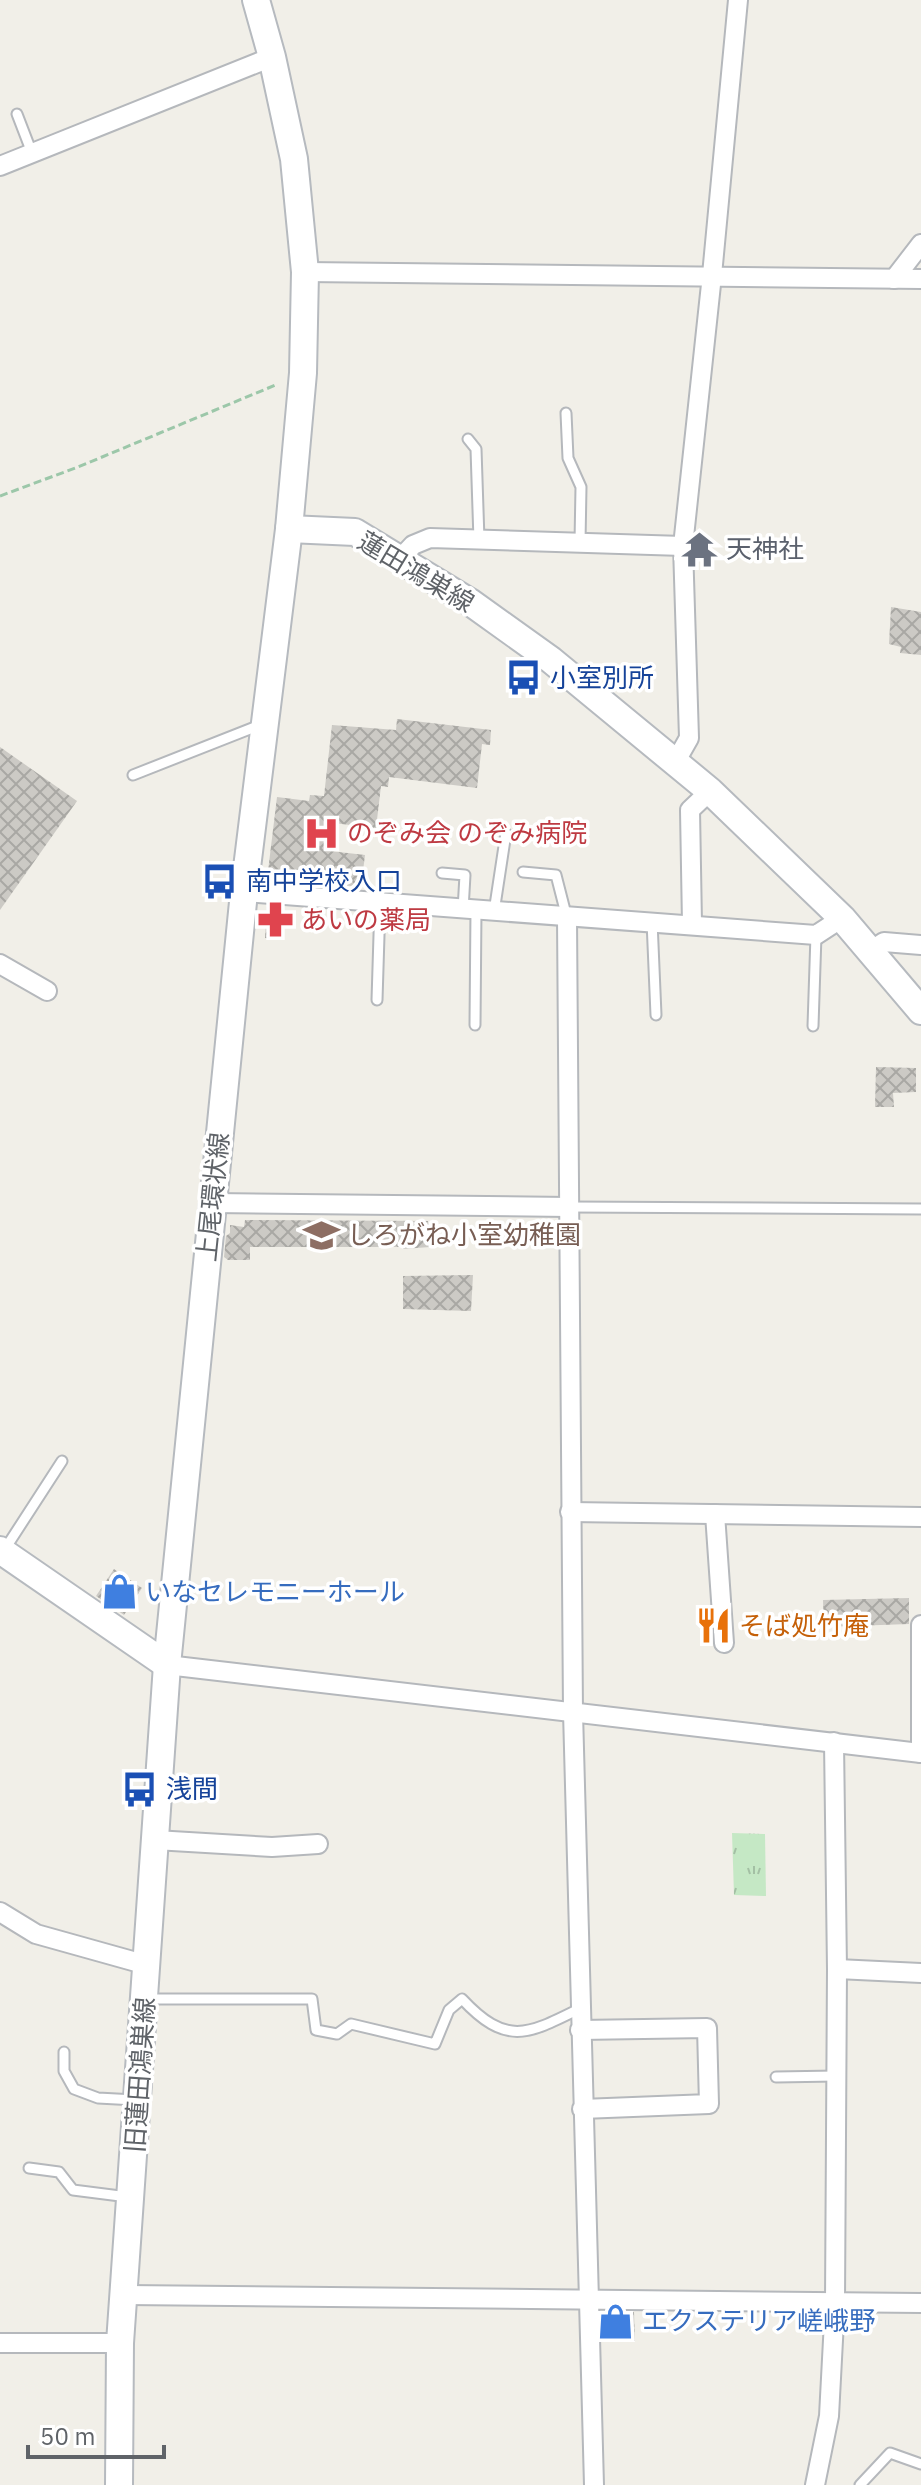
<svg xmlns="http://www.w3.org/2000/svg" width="921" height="2485" font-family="'IBM Plex Sans','Noto Sans JP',sans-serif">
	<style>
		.park { fill: url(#park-tufts) }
		.building { fill: url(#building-cross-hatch) }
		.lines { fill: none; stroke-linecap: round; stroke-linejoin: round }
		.lane-casing { stroke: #b5b8bc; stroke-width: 13 }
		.street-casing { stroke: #b5b8bc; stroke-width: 22 }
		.secondary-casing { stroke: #b6babf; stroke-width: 30 }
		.path { stroke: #9cc7a9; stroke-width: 3; stroke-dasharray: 8 4; stroke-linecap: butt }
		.lane { stroke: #fff; stroke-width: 9 }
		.street { stroke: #fff; stroke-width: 18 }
		.secondary { stroke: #fff; stroke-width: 26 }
		.labels { text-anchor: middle; stroke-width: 7; stroke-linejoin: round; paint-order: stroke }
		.worship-label { font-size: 26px; fill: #5b616d; stroke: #fff; text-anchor: start }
		.street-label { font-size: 26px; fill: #5f6368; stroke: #fff }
		.transit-label { font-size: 26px; fill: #164399; stroke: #fff; text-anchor: start }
		.health-label { font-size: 26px; fill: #be3a42; stroke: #fff; text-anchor: start }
		.education-label { font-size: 26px; fill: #785e54; stroke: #fff; text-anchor: start }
		.shop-label { font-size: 26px; fill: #366cbe; stroke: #fff; text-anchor: start }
		.food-label { font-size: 26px; fill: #c56008; stroke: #fff; text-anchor: start }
	</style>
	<defs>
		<pattern id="park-tufts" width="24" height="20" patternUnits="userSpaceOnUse" patternTransform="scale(2)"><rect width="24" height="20" fill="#c5e8c5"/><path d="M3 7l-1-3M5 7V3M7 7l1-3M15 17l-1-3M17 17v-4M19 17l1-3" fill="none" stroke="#a3c0a4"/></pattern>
		<pattern id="building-cross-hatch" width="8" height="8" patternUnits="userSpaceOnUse" patternTransform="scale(2)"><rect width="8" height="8" fill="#cccac5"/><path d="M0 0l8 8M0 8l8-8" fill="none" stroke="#a9a8a4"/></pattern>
	</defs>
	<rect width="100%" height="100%" fill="#f1efe8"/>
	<!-- park -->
	<path class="park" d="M732 1833 765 1834 766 1896 734 1895Z"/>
	<!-- building -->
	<g class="building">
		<path d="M891 607 921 612V655L900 653 901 647 889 644Z"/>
		<path d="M397 719 491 730 490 745 482 744 477 788 389 777 388 787 381 786 376 828 333 823 330 851 365 855 361 887 294 880 295 874 268 871 277 797 309 801 310 795 324 796 332 725 396 730Z"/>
		<path d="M0 747 77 801 0 910Z"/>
		<path d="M267 906 284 907 281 940 265 938Z"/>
		<path d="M876 1067 916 1068V1092L893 1093 894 1107H875Z"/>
		<path d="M245 1220 428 1221 430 1247 403 1249V1247H250V1260H228L224 1257 226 1236 230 1233V1225L244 1227Z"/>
		<path d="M473 1275 471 1311 403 1309V1276Z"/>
		<path d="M114 1569 142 1588 124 1615 96 1596Z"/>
		<path d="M909 1598V1624L824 1627 823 1600Z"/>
		<path d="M603 2312H634L635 2341H622L621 2336 605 2334Z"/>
	</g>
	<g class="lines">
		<defs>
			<g id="lane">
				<path d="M17 114 32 153"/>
				<path d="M566 413 568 458 581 487 580 542"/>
				<path d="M468 439 476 449 479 540"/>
				<path d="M133 775 260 725"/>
				<path d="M523 872 556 875 567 918"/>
				<path d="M442 873 465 875 463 910"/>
				<path d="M494 912 506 833"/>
				<path d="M652 921 656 1015"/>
				<path d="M377 1000 380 903"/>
				<path d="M475 1025 476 910"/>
				<path d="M813 1026 816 935"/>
				<path d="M569 1207 921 1209"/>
				<path d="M5 1549 62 1461"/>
				<path d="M145 1999H312L316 2030 337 2034 351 2024 435 2044 449 2010 462 1999C506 2046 527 2035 579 2009"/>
				<path d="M64 2052V2071L74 2089 98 2098 135 2100"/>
				<path d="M776 2077 836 2076"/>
				<path d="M29 2168 59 2172 73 2190 128 2197"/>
				<path d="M860 2485 890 2453 921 2464"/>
			</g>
			<g id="street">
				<path d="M0 166 272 57"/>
				<path d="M305 272 921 279"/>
				<path d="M894 279 921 244"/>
				<path d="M399 560 413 545 430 538 683 546"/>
				<path d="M676 761 689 738 683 546 712 275 738 0"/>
				<path d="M244 892 816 935 842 918"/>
				<path d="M567 918 573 1712 594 2485"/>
				<path d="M692 924 690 810 710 791"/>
				<path d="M872 950 884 942 921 945"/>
				<path d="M0 964 47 991"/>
				<path d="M213 1203 569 1207"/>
				<path d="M570 1512 921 1517"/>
				<path d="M715 1514 724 1643"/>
				<path d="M167 1665 921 1753"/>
				<path d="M921 1753V1625"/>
				<path d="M155 1840 272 1847 318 1844"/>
				<path d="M0 1912 36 1934 147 1965"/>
				<path d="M837 1969 921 1973"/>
				<path d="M580 2030 707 2028 709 2104 582 2109"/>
				<path d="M125 2295 921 2303"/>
				<path d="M0 2343H120"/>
				<path d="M815 2485 829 2416 835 2302 837 1969 834 1742"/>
			</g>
			<g id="secondary">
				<path d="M289 529 355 532 470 602 551 660 710 791 842 918 921 1011"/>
				<path d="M0 1550 167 1665"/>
				<path d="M119 2485 120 2343 167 1665 244 892 289 529 303 373 305 272 294 159 272 57 256 0"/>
			</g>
		</defs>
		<!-- lane casing -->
		<use href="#lane" class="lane-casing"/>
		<!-- street casing -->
		<use href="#street" class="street-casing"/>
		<!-- secondary casing -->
		<use href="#secondary" class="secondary-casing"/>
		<!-- path -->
		<path class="path" d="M0 496 78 467 278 384"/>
		<!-- lane -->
		<use href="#lane" class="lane"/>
		<!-- street -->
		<use href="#street" class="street"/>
		<!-- secondary -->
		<use href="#secondary" class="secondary"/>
	</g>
	<!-- icons -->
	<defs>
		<symbol id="temple-bare" viewBox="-9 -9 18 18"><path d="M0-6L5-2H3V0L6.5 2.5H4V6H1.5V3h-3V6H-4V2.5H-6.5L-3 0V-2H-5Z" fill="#6b7280" stroke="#fff" stroke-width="2.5" paint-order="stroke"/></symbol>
		<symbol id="bus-bare" viewBox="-9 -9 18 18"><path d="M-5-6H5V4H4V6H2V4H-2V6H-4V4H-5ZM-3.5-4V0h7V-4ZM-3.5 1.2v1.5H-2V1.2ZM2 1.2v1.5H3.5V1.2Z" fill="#1a4fb4" stroke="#fff" stroke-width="2.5" paint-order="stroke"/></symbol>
		<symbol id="hospital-bare" viewBox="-9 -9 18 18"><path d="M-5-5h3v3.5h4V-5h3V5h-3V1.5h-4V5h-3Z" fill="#e0444e" stroke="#fff" stroke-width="2.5" paint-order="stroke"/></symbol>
		<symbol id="pharmacy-bare" viewBox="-9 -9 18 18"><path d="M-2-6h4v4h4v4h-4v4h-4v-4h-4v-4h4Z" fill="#e0444e" stroke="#fff" stroke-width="2.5" paint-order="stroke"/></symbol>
		<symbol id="school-bare" viewBox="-9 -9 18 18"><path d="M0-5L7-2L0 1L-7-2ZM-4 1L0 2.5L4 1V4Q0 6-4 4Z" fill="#8d6e63" stroke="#fff" stroke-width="2.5" paint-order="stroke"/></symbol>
		<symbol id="shop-bare" viewBox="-9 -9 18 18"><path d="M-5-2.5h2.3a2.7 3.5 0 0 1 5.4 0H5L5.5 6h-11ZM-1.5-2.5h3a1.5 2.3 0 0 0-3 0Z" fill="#3f7fe0" stroke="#fff" stroke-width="2.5" paint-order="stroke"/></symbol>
		<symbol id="restaurant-bare" viewBox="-9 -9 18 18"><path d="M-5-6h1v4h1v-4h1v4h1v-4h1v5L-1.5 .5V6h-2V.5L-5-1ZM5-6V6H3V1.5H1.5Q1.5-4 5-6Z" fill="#e8710a" stroke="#fff" stroke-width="2.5" paint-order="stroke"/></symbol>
	</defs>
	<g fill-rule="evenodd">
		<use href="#temple-bare" x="674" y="524" width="51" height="51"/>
		<use href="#bus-bare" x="498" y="652" width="51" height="51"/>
		<use href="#hospital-bare" x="296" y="808" width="51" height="51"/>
		<use href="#bus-bare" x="194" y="856" width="51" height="51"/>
		<use href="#pharmacy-bare" x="250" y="894" width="51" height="51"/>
		<use href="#school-bare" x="296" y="1210" width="51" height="51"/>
		<use href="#shop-bare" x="94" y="1566" width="51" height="51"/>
		<use href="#restaurant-bare" x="688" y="1600" width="51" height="51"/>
		<use href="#bus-bare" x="114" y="1764" width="51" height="51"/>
		<use href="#shop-bare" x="590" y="2296" width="51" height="51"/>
	</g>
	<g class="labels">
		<!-- worship labels -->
		<g class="worship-label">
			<text x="726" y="558">天神社</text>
		</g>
		<!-- street labels -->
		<g class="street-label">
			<text transform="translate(416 572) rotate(31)" y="9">蓮田鴻巣線</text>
			<text transform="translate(213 1197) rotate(-84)" y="9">上尾環状線</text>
			<text transform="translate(140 2075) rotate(-86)" y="9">旧蓮田鴻巣線</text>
		</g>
		<!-- transit labels -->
		<g class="transit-label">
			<text x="550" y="687">小室別所</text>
			<text x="246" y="890">南中学校入口</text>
			<text x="166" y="1798">浅間</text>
		</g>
		<!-- health labels -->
		<g class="health-label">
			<text x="347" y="842">のぞみ会 のぞみ病院</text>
			<text x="301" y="929">あいの薬局</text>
		</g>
		<!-- education labels -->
		<g class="education-label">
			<text x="347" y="1244">しろがね小室幼稚園</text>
		</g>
		<!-- shop labels -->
		<g class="shop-label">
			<text x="145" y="1601">いなセレモニーホール</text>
			<text x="642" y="2330">エクステリア嵯峨野</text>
		</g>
		<!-- food labels -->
		<g class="food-label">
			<text x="739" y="1635">そば処竹庵</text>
		</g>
	</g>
	<!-- scale -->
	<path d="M28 2445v12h136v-12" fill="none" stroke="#5f6368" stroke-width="4"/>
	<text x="40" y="2445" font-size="24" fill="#5f6368" stroke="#ffffff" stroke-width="6" paint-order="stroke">50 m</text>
</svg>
